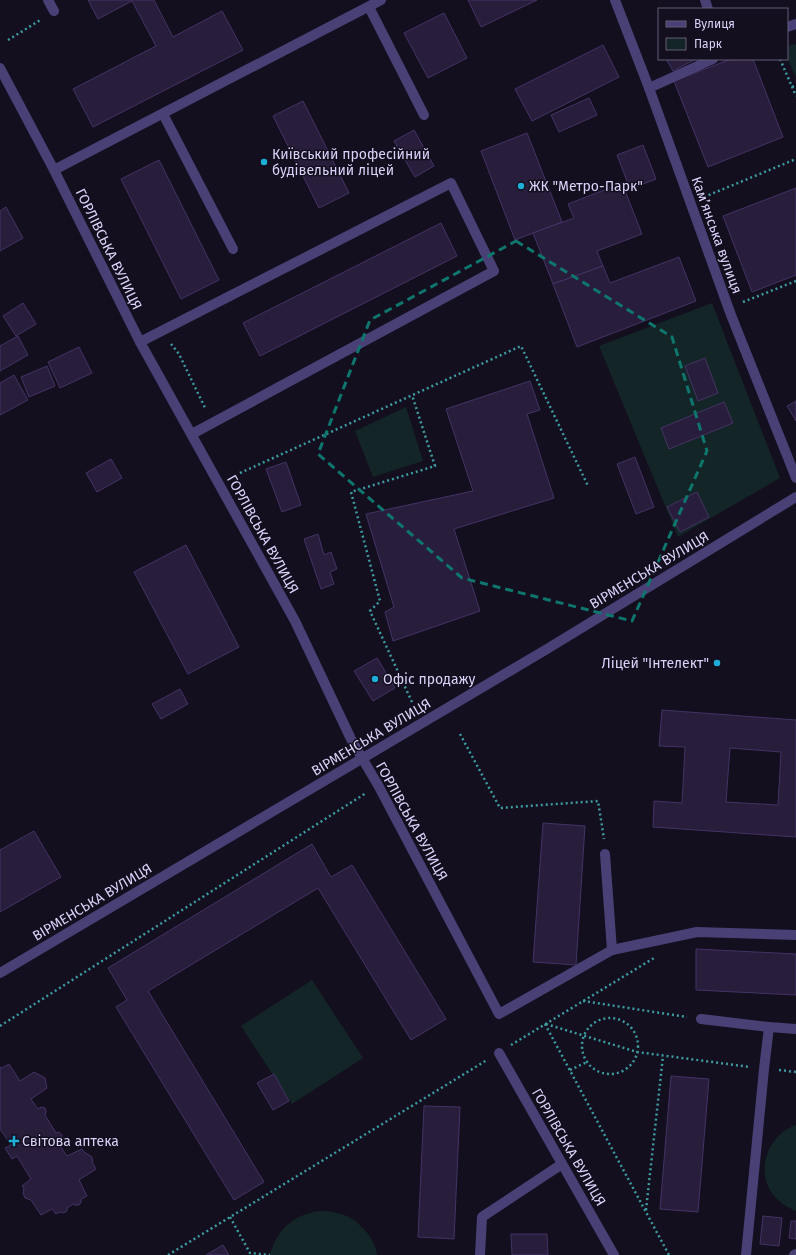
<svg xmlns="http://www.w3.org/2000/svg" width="796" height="1255" font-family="'Fira Sans',sans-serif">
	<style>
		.green { fill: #132527 }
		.building { fill: #281e3c; stroke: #433365; fill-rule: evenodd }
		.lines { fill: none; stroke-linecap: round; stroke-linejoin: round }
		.path { stroke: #3d9ba1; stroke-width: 2.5; stroke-dasharray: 2 3; stroke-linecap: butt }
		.service { stroke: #494076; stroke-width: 10 }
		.minor { stroke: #494076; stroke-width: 10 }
		.marked { fill: none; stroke: #0f766e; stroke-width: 3; stroke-dasharray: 8 5; stroke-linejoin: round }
		.poi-dot { fill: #1eaed8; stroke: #130f1e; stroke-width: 1.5 }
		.labels { text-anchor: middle; stroke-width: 3; stroke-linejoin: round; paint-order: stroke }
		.poi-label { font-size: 14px; fill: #dbd2f9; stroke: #130f1e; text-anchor: start }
		.street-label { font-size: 14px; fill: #dbd2f9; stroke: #130f1e }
	</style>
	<rect width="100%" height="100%" fill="#130f1e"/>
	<!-- green -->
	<g class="green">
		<path d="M796 44V75L795 76 787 57V46Z"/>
		<path d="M712 303 780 478 678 537 599 346Z"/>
		<path d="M406 407 423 461 373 477 355 431Z"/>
		<path d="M312 980 363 1058 292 1104 241 1026Z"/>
		<path d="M796 1125V1211C787 1207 778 1202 772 1193 755 1169 769 1134 796 1125Z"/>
		<path d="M326 1211C332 1212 339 1213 344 1215 359 1220 376 1240 377 1255H270C275 1235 289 1218 310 1213 315 1211 321 1211 326 1211Z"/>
	</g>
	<!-- building -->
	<g class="building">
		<path d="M88 0H154L173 37 222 11 243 50 93 127 73 89 156 46 132 1 98 19Z"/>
		<path d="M468 0H537L481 27Z"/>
		<path d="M444 13 467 58 428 78 404 33Z"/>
		<path d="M603 45 619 77 532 121 515 89Z"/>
		<path d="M666 59H696L673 71Z"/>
		<path d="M731 59H753L783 137 708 167 674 81Z"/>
		<path d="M589 98 597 115 559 132 551 115Z"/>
		<path d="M303 101 349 193 319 208 273 116Z"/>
		<path d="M414 130 434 166 415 177 394 141Z"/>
		<path d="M527 133 562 222 515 240 481 151Z"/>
		<path d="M643 145 656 179 630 189 617 155Z"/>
		<path d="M159 160 219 280 181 299 121 179Z"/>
		<path d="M622 183 642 234 597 251 603 266 553 284 533 233 574 218 568 204Z"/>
		<path d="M796 188V275L752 292 723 216Z"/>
		<path d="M6 207 23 238 0 251V211Z"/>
		<path d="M441 223 457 256 260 356 243 323Z"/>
		<path d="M679 257 696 301 577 347 553 284 603 266 610 283Z"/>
		<path d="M23 303 36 324 16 336 3 316Z"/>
		<path d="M18 336 28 355 0 371V346Z"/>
		<path d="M79 347 92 373 60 388 48 362Z"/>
		<path d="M705 358 718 393 698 401 685 366Z"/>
		<path d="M47 366 55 386 29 397 21 377Z"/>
		<path d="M14 375 28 400 0 415V383Z"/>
		<path d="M530 381 540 410 527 414 554 498 454 529 480 611 393 641 385 612 394 607 366 514 473 491 446 409Z"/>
		<path d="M796 401V421L787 406Z"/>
		<path d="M724 402 733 423 669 449 661 428Z"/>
		<path d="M635 457 654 507 636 514 617 464Z"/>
		<path d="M111 459 122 478 97 492 86 473Z"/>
		<path d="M286 462 301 505 282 512 266 469Z"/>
		<path d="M697 492 709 517 680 532 667 507Z"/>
		<path d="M318 534 324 555 331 552 337 569 330 572 334 584 321 589 304 539Z"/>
		<path d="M186 545 239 647 188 674 134 572Z"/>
		<path d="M377 658 395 688 373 701 354 671Z"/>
		<path d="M180 689 188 704 161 719 152 704Z"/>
		<path d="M662 710 796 720V837L653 827 654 801 682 803 685 747 659 746ZM730 748 781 752 778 805 726 802Z"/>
		<path d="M543 823 585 826 576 965 533 962Z"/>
		<path d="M34 831 61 877 0 912V850Z"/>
		<path d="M312 844 331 877 352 865 446 1019 411 1040 318 888 148 991 264 1182 234 1200 116 1007 127 1000 108 968Z"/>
		<path d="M696 949 796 954V995L696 990Z"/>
		<path d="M9 1064 20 1081 34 1072 45 1078 47 1088 31 1099 38 1109 41 1107 45 1108 46 1112 45 1115 56 1133 59 1132 62 1135V1138L58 1143 67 1156 82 1149 84 1152 92 1157 93 1164 96 1169 79 1180 87 1196 81 1199V1202L79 1205H75L73 1204 67 1208V1211L63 1213 60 1212 56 1214 52 1209 41 1215 31 1200 25 1198 23 1193 24 1188 22 1186 31 1179 17 1156 12 1159 5 1148 11 1145 0 1129V1067L2 1068Z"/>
		<path d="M274 1074 289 1101 273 1110 257 1083Z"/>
		<path d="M671 1076 709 1079 698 1212 660 1209Z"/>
		<path d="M424 1106 460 1107 454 1239 418 1237Z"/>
		<path d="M763 1216 782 1218 779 1246 760 1244Z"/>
		<path d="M791 1221H796V1239L789 1238Z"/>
		<path d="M511 1234H547L548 1255H512Z"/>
		<path d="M223 1245 229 1255H206Z"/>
	</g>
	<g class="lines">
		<!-- path -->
		<g class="path">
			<path d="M8 40 42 19"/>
			<path d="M780 59 796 96"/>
			<path d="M792 87 796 85"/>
			<path d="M704 197 796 159"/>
			<path d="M743 302 796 281"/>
			<path d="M171 344 179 354 206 410"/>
			<path d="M240 473 521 346 588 486"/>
			<path d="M412 702 370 611 380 601 351 492 435 466 412 395"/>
			<path d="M460 734 500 808 598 801 604 839"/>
			<path d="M583 1001 687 1017"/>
			<circle cx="610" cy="1046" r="28"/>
			<path d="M545 1024 669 1255"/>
			<path d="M546 1024 637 1052 750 1067"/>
			<path d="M0 1026 366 793"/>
			<path d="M511 1045 654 958"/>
			<path d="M570 1070 587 1062"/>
			<path d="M779 1070 796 1072"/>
			<path d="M646 1210 663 1056"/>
			<path d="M230 1217 250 1253 270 1255"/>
			<path d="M168 1255 487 1060"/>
		</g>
		<!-- service -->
		<g class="service">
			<path d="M48 0 54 11"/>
			<path d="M705 0 708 9"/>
			<path d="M369 7 424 115"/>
			<path d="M787 27 796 24"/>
			<path d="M649 88 713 59"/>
			<path d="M163 114 233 249"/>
			<path d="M54 170 381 0"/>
			<path d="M140 342 451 183 494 271 192 434"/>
			<path d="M362 758 378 785 499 1014 612 950 605 854"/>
			<path d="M612 950 697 932 796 935"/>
			<path d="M701 1019 769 1027 796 1029"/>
			<path d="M499 1053 614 1255"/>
			<path d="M480 1255 482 1217 562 1164"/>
			<path d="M746 1255 764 1069 769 1027"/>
			<path d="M794 1255 796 1254"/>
		</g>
		<!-- minor -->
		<g class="minor">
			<path d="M615 0 649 88 731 315 796 478"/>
			<path d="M0 68 54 170 140 342 295 621 351 739 362 758"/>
			<path d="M0 973 547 649 796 497"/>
		</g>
	</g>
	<!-- marked area -->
	<path class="marked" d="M516 241 672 337 707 451 632 621 462 578 318 454 370 320Z"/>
	<!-- markers -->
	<g class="poi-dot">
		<circle cx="264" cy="162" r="4"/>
		<circle cx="521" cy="186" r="4"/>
		<circle cx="717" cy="663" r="4"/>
		<circle cx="375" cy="679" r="4"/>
		<path d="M12 1135h4v4h4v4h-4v4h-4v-4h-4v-4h4z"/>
	</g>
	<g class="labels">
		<!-- poi labels -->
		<g class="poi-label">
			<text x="272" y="159">Київський професійний<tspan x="272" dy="16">будівельний ліцей</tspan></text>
			<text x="529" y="191">ЖК "Метро-Парк"</text>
			<text x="709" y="668" text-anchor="end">Ліцей "Інтелект"</text>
			<text x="383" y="684">Офіс продажу</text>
			<text x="22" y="1146">Світова аптека</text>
		</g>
		<!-- street labels -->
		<g class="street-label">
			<text transform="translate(717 235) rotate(70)" y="5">Камʼянська вулиця</text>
			<text transform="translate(109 249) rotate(64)" y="5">ГОРЛІВСЬКА ВУЛИЦЯ</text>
			<text transform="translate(263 534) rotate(61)" y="5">ГОРЛІВСЬКА ВУЛИЦЯ</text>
			<text transform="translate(649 570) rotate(-31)" y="5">ВІРМЕНСЬКА ВУЛИЦЯ</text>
			<text transform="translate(371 737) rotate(-31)" y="5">ВІРМЕНСЬКА ВУЛИЦЯ</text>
			<text transform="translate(412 821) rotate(61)" y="5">ГОРЛІВСЬКА ВУЛИЦЯ</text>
			<text transform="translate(92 902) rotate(-31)" y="5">ВІРМЕНСЬКА ВУЛИЦЯ</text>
			<text transform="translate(569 1147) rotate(60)" y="5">ГОРЛІВСЬКА ВУЛИЦЯ</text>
		</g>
	</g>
	<!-- legend -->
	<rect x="658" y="8" width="130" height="52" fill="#130f1e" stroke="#635d76"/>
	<rect x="666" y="21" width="20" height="6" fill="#494076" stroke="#635d76"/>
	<text x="694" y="28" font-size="12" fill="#dbd2f9">Вулиця</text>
	<rect x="666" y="38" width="20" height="12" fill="#132527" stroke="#635d76"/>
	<text x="694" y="48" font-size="12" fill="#dbd2f9">Парк</text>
</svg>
